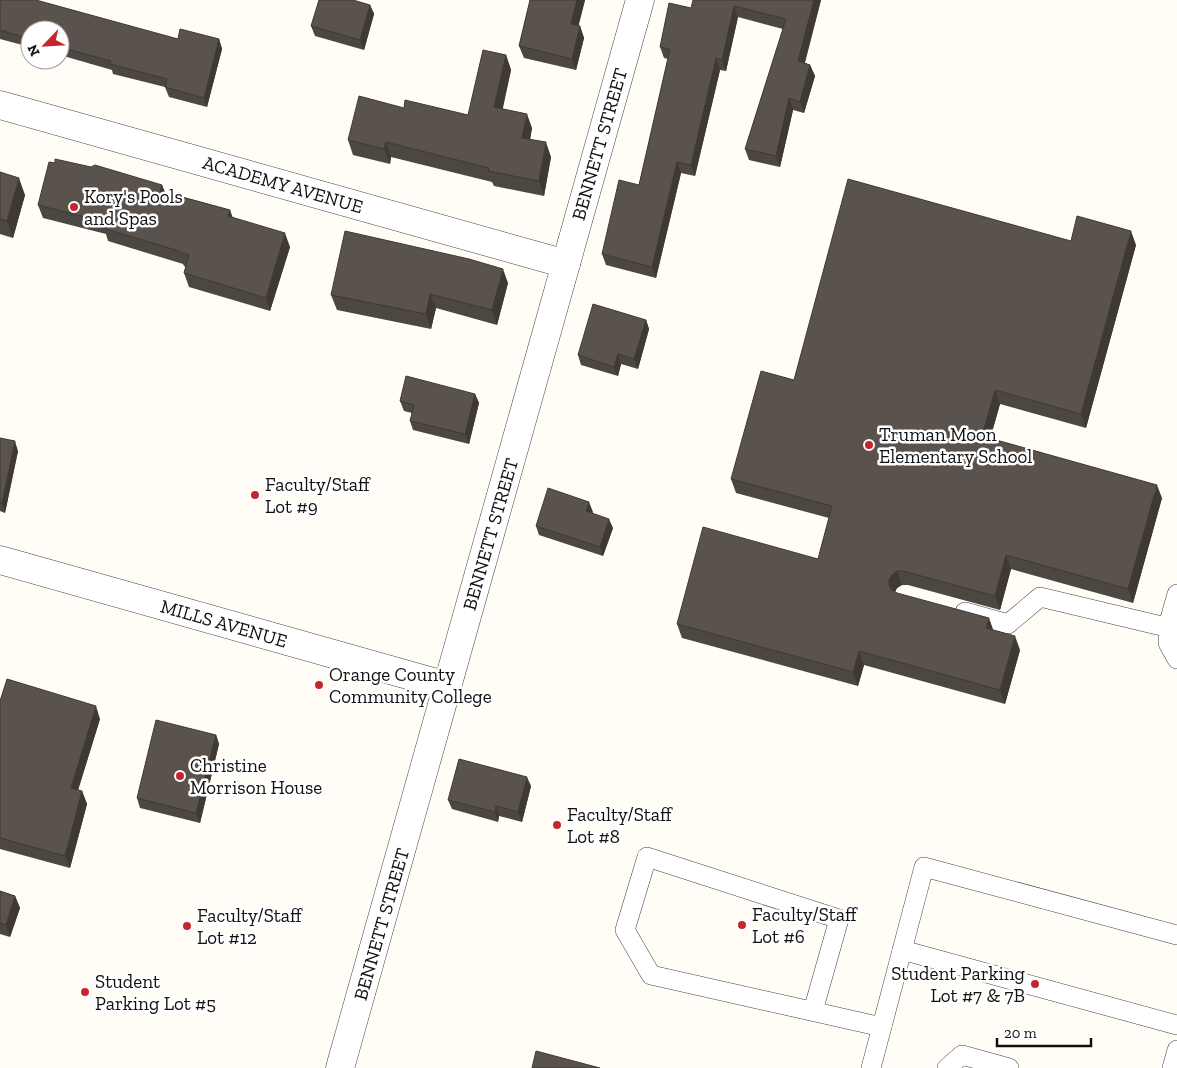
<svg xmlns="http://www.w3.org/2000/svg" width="1177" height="1068" font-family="'Zilla Slab',serif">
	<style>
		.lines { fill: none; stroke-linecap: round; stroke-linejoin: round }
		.lane-casing { stroke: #444; stroke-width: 20 }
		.street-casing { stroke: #444; stroke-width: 29 }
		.lane { stroke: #fff; stroke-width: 19 }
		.street { stroke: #fff; stroke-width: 28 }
		.wall { fill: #4d4742 }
		.shaded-wall { fill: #3f3936 }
		.building { fill: #5a524d; stroke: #3f3936 }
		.poi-dot { fill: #c4262e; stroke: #fff; stroke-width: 2 }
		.labels { text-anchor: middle; stroke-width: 5; stroke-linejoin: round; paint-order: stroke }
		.street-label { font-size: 19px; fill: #111; stroke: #fff }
		.poi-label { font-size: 19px; fill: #111; stroke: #fff; text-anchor: start }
	</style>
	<rect width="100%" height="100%" fill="#fffdf5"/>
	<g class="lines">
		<defs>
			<g id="lane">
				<path d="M1177 594 1170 619 1168 643 1177 659"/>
				<path d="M965 612 1008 624 1040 597 1170 628"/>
				<path d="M902 950 1177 1025"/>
				<path d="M813 1011 839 919 647 857 625 930 651 975 882 1027"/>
				<path d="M871 1068 924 867 1177 935"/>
				<path d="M947 1068 962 1055 1009 1068"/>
				<path d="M1172 1068 1177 1050"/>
			</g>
			<g id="street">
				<path d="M0 105 566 264"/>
				<path d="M0 560 447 686"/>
				<path d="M340 1068 640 0"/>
			</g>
		</defs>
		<!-- lane casing -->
		<use href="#lane" class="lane-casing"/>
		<!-- street casing -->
		<use href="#street" class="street-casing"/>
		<!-- lane -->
		<use href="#lane" class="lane"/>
		<!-- street -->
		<use href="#street" class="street"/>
	</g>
	<!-- wall -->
	<g class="wall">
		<path d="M0 0 178 39H219L222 49 207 107 169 97 165 87 113 74 112 70 60 55V30H30V47L0 39Z"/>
		<path d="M530 0H585L578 26H580L584 38 576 70 524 58 519 46Z"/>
		<path d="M821 0 805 63 810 65 815 76 804 113 793 110 780 167 749 160 745 149 783 29 738 17 726 71 720 70 695 176 681 173 656 278 606 265 602 254 639 185 668 59 664 58 660 47 691 8Z"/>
		<path d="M370 5 374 14 364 50 315 36 311 26Z"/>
		<path d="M506 55 511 70 502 109 532 128 530 139 551 157 544 196 494 186 492 182 391 157 390 164 353 155 348 140 404 108 468 115Z"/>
		<path d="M0 172 25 195 13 238 0 234Z"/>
		<path d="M162 185 165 192 230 210 232 217 290 247 270 311 189 287 184 273 186 267 184 266 183 264 108 241 106 234 43 218 38 205Z"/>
		<path d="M1071 241 1136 245 1086 428 1000 404 990 439 1162 498 1133 603 1011 569 1000 610 908 585H902L897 588 895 592 993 630 1020 650 1005 704 864 665 858 686 682 638 677 624 818 559 829 518 736 493 731 479 794 380Z"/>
		<path d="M508 283 497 325 436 308 431 329 337 310 331 295Z"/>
		<path d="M646 320 649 329 638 369 621 364 618 376 581 365 578 355Z"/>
		<path d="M475 394 479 403 469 444 413 430 410 421 412 413 404 411 400 401Z"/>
		<path d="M0 438 18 451 5 513 0 511Z"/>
		<path d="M593 512 592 513 613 528 603 556 539 535 536 526Z"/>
		<path d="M0 701 100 719 78 790 82 791 87 804 70 868 0 849Z"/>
		<path d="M216 735 219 744 200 823 140 808 137 798Z"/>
		<path d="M531 786 522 822 499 816 498 822 452 809 448 800Z"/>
		<path d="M0 891 15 896 20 908 10 937 0 934Z"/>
	</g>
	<!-- shaded-wall -->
	<g class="shaded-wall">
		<path d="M577 0H585L576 36 571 24Z"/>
		<path d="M814 0H821L802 72 798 61Z"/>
		<path d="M370 5 374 14 364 50 360 40Z"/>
		<path d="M734 6 738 17 726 71 722 60Z"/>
		<path d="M580 26 584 38 576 70 572 59Z"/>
		<path d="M219 39 222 49 207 107 204 98Z"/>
		<path d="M506 55 511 70 500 122 494 107Z"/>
		<path d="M716 58 720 70 695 176 691 165Z"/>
		<path d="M810 65 815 76 804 113 800 102Z"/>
		<path d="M789 98 793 110 780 167 776 156Z"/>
		<path d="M527 114 532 128 528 152 522 138Z"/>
		<path d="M386 142 391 157 390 164 384 149Z"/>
		<path d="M546 142 551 157 544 196 539 181Z"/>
		<path d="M677 162 681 173 656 278 652 267Z"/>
		<path d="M19 178 25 195 13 238 7 221Z"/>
		<path d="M162 185 167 199 160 191Z"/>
		<path d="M230 210 235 224 228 216Z"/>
		<path d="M1131 231 1136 245 1086 428 1081 414Z"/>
		<path d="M285 233 290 247 270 311 266 298Z"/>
		<path d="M503 269 508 283 497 325 492 310Z"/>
		<path d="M430 294 436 308 431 329 426 314Z"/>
		<path d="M646 320 649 329 638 369 634 359Z"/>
		<path d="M618 354 621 364 618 376 614 367Z"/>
		<path d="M995 390 1000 404 987 450 982 436Z"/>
		<path d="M475 394 479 403 469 444 465 434Z"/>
		<path d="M15 441 18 451 5 513 2 503Z"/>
		<path d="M1157 485 1162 498 1133 603 1128 589Z"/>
		<path d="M589 502 593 512 590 521 586 511Z"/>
		<path d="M609 519 613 528 603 556 600 547Z"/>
		<path d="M1006 555 1011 569 1000 610 995 596Z"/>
		<path d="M897 571 902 585 897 588 894 594 889 585V580L892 575Z"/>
		<path d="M989 618 994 632 986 628Z"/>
		<path d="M1015 636 1020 650 1005 704 1000 690Z"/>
		<path d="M859 651 864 665 858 686 853 672Z"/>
		<path d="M96 706 100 719 75 800 71 788Z"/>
		<path d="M216 735 219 744 200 823 196 813Z"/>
		<path d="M527 777 531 786 522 822 518 812Z"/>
		<path d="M82 791 87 804 70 868 65 856Z"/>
		<path d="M496 806 499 816 498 822 495 812Z"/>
		<path d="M15 896 20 908 10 937 6 925Z"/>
	</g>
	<!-- building -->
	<g class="building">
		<path d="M0 0H36L178 39 180 29 219 39 204 98 165 87 167 79 110 64 111 61 60 47V30H30V39L0 30Z"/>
		<path d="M319 0H353L370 5 360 40 311 26Z"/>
		<path d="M530 0H577L571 24 580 26 572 59 519 46Z"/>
		<path d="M693 0H814L798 61 810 65 800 102 789 98 776 156 745 149 786 19 734 6 722 60 716 58 691 165 677 162 652 267 602 254 619 180 639 185 670 49 660 47 669 3 691 8Z"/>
		<path d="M483 50 506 55 494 107 527 114 522 138 546 142 539 181 488 171 489 168 386 142 384 149 348 140 359 96 404 108 405 100 468 115Z"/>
		<path d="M55 159 91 167 95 165 162 185 160 191 230 210 228 216 285 233 266 298 184 273 189 255 179 252V251L103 228 105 222 38 205 49 162 55 163Z"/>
		<path d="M0 172 19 178 7 221 0 219Z"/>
		<path d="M848 179 1071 241 1077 216 1131 231 1081 414 995 390 982 436 1157 485 1128 589 1006 555 995 596 903 571H897L892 575 889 580V585L892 590 897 593 989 618 986 628 1015 636 1000 690 859 651 853 672 677 624 703 527 818 559 832 506 731 479 761 371 794 380Z"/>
		<path d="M345 231 469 259 503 269 492 310 430 294 426 314 331 295Z"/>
		<path d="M593 304 646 320 634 359 618 354 614 367 578 355Z"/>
		<path d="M406 376 475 394 465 434 410 421 414 405 400 401Z"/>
		<path d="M0 438 15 441 2 503H0Z"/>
		<path d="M548 488 589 502 586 511 609 519 600 547 536 526Z"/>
		<path d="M7 679 96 706 71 788 82 791 65 856 0 838V701Z"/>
		<path d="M156 720 216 735 196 813 137 798Z"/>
		<path d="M459 759 527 777 518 812 496 806 495 812 448 800Z"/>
		<path d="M0 891 15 896 6 925 0 923Z"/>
		<path d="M536 1051 600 1068H532Z"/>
	</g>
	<!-- markers -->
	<g class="poi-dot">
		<circle cx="74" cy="207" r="5"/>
		<circle cx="869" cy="445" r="5"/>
		<circle cx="255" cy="495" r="5"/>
		<circle cx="319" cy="685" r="5"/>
		<circle cx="180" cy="776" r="5"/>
		<circle cx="557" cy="825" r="5"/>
		<circle cx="742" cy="925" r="5"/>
		<circle cx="187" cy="926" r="5"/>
		<circle cx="1035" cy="984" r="5"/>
		<circle cx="85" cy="992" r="5"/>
	</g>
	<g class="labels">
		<!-- street labels -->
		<g class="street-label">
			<text transform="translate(599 144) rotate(-74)" y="7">BENNETT STREET</text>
			<text transform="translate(283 184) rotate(16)" y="7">ACADEMY AVENUE</text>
			<text transform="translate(490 534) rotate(-74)" y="7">BENNETT STREET</text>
			<text transform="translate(224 623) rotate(16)" y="7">MILLS AVENUE</text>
			<text transform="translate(381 924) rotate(-74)" y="7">BENNETT STREET</text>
		</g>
		<!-- poi labels -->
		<g class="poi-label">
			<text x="84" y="203">Kory's Pools<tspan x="84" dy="22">and Spas</tspan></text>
			<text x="879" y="441">Truman Moon<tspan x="879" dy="22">Elementary School</tspan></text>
			<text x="265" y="491">Faculty/Staff<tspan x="265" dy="22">Lot #9</tspan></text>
			<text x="329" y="681">Orange County<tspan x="329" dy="22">Community College</tspan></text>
			<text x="190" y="772">Christine<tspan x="190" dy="22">Morrison House</tspan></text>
			<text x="567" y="821">Faculty/Staff<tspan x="567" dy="22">Lot #8</tspan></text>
			<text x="752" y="921">Faculty/Staff<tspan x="752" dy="22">Lot #6</tspan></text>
			<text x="197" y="922">Faculty/Staff<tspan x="197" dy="22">Lot #12</tspan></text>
			<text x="1025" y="980" text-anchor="end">Student Parking<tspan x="1025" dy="22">Lot #7 &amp; 7B</tspan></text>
			<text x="95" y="988">Student<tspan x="95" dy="22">Parking Lot #5</tspan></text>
		</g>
	</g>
	<!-- north arrow -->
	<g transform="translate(45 45) rotate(245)"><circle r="24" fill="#ffffff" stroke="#a0a0a0"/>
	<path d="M0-4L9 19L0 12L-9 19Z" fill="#c4262e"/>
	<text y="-8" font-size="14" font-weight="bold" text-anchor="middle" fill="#111111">N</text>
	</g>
	<!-- scale -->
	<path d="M997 1038v8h94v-8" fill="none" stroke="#111111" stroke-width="2.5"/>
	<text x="1004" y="1038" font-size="15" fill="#111111" stroke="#ffffff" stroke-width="4" paint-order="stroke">20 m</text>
</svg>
